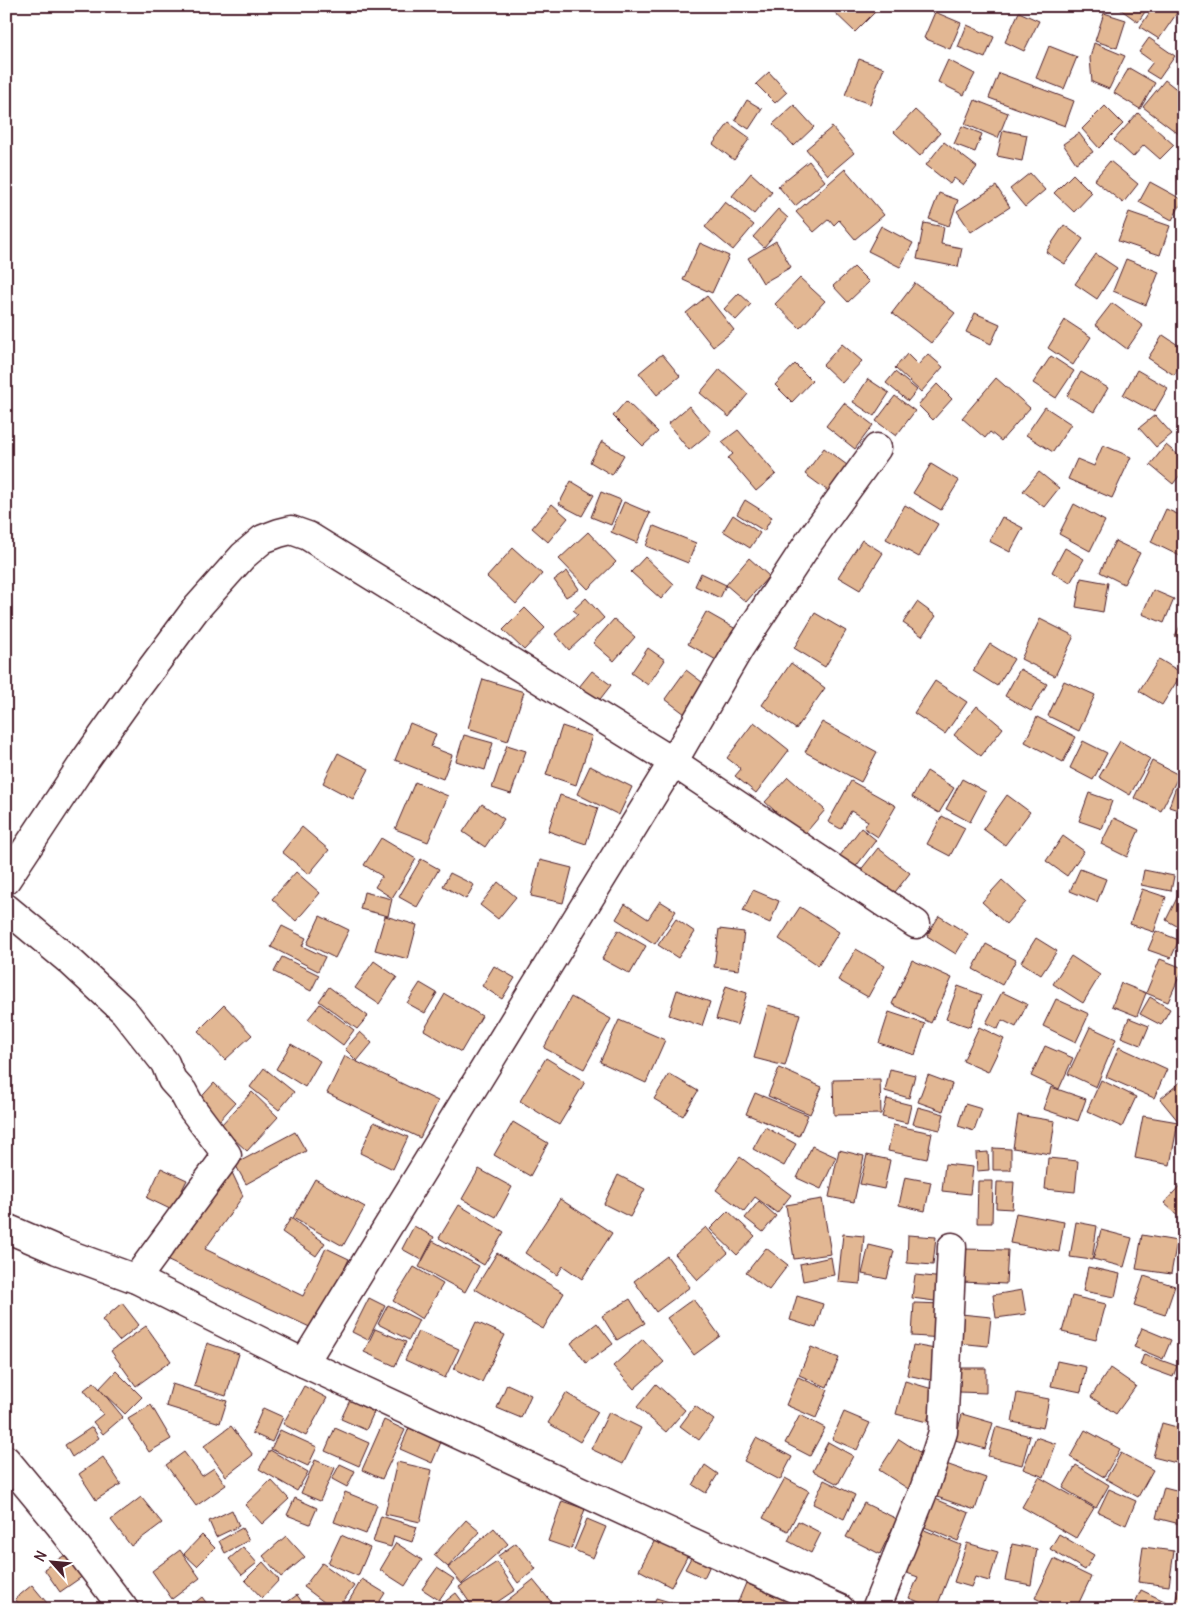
<svg xmlns="http://www.w3.org/2000/svg" width="1190" height="1615" font-family="Delius,sans-serif">
	<style>
		.building { fill: #e2b793; stroke: #4a1f2b }
		.lines { fill: none; stroke-linecap: round; stroke-linejoin: round }
		.minor-casing { stroke: #4a1f2b; stroke-width: 31 }
		.minor { stroke: #fff; stroke-width: 28 }
	</style>
	<rect width="100%" height="100%" fill="#fff"/>
	<filter id="ink" filterUnits="userSpaceOnUse"><feTurbulence type="fractalNoise" baseFrequency=".02" numOctaves="2"/><feDisplacementMap in="SourceGraphic" scale="10" xChannelSelector="R" yChannelSelector="G"/><feConvolveMatrix kernelMatrix="1 2 1 2 8 2 1 2 1" color-interpolation-filters="sRGB"/></filter>
	<g filter="url(#ink)">
		<!-- building -->
		<g class="building">
			<path d="M834 6H877L879 8 855 32 831 9Z"/>
			<path d="M1116 6H1149L1138 22Z"/>
			<path d="M1154 6H1167L1177 13 1159 39 1140 27Z"/>
			<path d="M935 12 961 23 950 49 924 38Z"/>
			<path d="M1019 12 1039 21 1024 51 1005 42Z"/>
			<path d="M1104 13 1126 20 1117 48 1095 41Z"/>
			<path d="M967 25 994 37 985 58 958 47Z"/>
			<path d="M1149 38 1175 56 1159 79 1146 71 1153 62 1139 52Z"/>
			<path d="M1094 43 1125 56 1109 89 1092 82 1090 58Z"/>
			<path d="M1049 46 1077 57 1064 89 1036 78Z"/>
			<path d="M859 59 884 68 870 104 845 95Z"/>
			<path d="M948 60 975 74 964 95 938 82Z"/>
			<path d="M1129 68 1155 83 1140 109 1114 93Z"/>
			<path d="M769 72 787 92 775 103 756 84Z"/>
			<path d="M999 73 1074 101 1065 126 989 98Z"/>
			<path d="M1165 80 1184 95V130L1180 135 1143 107Z"/>
			<path d="M747 100 762 109 749 129 735 120Z"/>
			<path d="M975 100 1008 113 998 138 965 124Z"/>
			<path d="M794 105 814 127 794 146 773 124Z"/>
			<path d="M1105 106 1123 124 1099 148 1082 129Z"/>
			<path d="M915 110 940 133 920 156 894 132Z"/>
			<path d="M1138 113 1174 145 1160 159 1144 145 1133 157 1114 140Z"/>
			<path d="M729 123 750 138 734 160 713 144Z"/>
			<path d="M962 126 982 134 975 152 954 144Z"/>
			<path d="M832 127 854 153 828 175 806 149Z"/>
			<path d="M1003 130 1027 135 1022 161 997 156Z"/>
			<path d="M1079 133 1093 152 1076 163 1063 144Z"/>
			<path d="M944 142 977 167 963 185 954 178 950 184 926 165Z"/>
			<path d="M809 161 825 181 795 206 778 186Z"/>
			<path d="M1110 161 1138 184 1123 203 1094 180Z"/>
			<path d="M845 169 884 215 855 239 839 220 834 225 829 219 814 232 796 212Z"/>
			<path d="M751 173 772 192 754 214 732 196Z"/>
			<path d="M1030 173 1045 190 1025 207 1010 189Z"/>
			<path d="M1073 174 1092 193 1074 212 1054 193Z"/>
			<path d="M1150 182 1183 200 1172 220 1139 202Z"/>
			<path d="M996 186 1010 207 971 232 957 211Z"/>
			<path d="M939 193 958 200 949 226 929 219Z"/>
			<path d="M725 202 754 225 733 250 705 227Z"/>
			<path d="M778 209 788 218 764 247 753 237Z"/>
			<path d="M1129 212 1170 226 1160 255 1118 241Z"/>
			<path d="M924 223 944 227 941 244 962 248 958 267 917 259Z"/>
			<path d="M1064 225 1083 239 1065 264 1046 252Z"/>
			<path d="M881 226 913 243 900 267 868 251Z"/>
			<path d="M776 241 791 267 763 283 748 258Z"/>
			<path d="M700 243 729 256 712 293 683 280Z"/>
			<path d="M1096 254 1117 268 1097 299 1075 284Z"/>
			<path d="M1126 259 1159 272 1146 305 1113 291Z"/>
			<path d="M854 267 869 282 848 302 833 286Z"/>
			<path d="M1183 271H1184V300H1180Z"/>
			<path d="M800 278 825 301 800 328 775 304Z"/>
			<path d="M915 283 955 313 931 343 892 313Z"/>
			<path d="M739 293 751 304 736 320 724 309Z"/>
			<path d="M707 296 734 330 713 347 686 313Z"/>
			<path d="M1112 303 1143 326 1127 349 1095 325Z"/>
			<path d="M975 313 1000 324 991 344 966 332Z"/>
			<path d="M1065 320 1091 337 1073 365 1048 348Z"/>
			<path d="M1163 335 1184 349V360L1174 375 1148 358Z"/>
			<path d="M842 344 862 361 842 383 823 365Z"/>
			<path d="M662 354 680 376 657 395 639 373Z"/>
			<path d="M907 354 918 365 928 354 943 367 921 392 895 368Z"/>
			<path d="M1051 356 1074 371 1056 398 1033 383Z"/>
			<path d="M795 364 812 381 792 402 775 385Z"/>
			<path d="M720 369 748 394 729 417 700 393Z"/>
			<path d="M1137 370 1168 388 1154 412 1123 395Z"/>
			<path d="M895 372 917 390 908 401 886 383Z"/>
			<path d="M1081 372 1108 388 1094 412 1067 396Z"/>
			<path d="M996 378 1030 408 1001 441 990 432 985 438 962 418Z"/>
			<path d="M868 379 889 393 874 416 853 402Z"/>
			<path d="M937 384 952 399 933 420 918 405Z"/>
			<path d="M895 396 915 411 896 436 876 421Z"/>
			<path d="M626 401 658 432 643 446 613 416Z"/>
			<path d="M844 403 873 425 855 449 826 426Z"/>
			<path d="M689 406 711 432 689 450 668 424Z"/>
			<path d="M1045 407 1071 424 1053 452 1026 435Z"/>
			<path d="M1155 415 1172 434 1156 447 1139 428Z"/>
			<path d="M738 430 776 474 756 491 728 458 733 454 722 442Z"/>
			<path d="M602 441 624 455 612 475 590 462Z"/>
			<path d="M1103 445 1131 457 1112 498 1068 479 1077 459 1094 466Z"/>
			<path d="M1166 445 1184 460V470L1173 484 1150 465Z"/>
			<path d="M824 448 847 465 828 491 805 474Z"/>
			<path d="M931 464 959 481 941 510 913 493Z"/>
			<path d="M1039 472 1059 488 1044 507 1023 491Z"/>
			<path d="M571 481 594 495 582 516 559 504Z"/>
			<path d="M601 492 621 500 611 525 591 517Z"/>
			<path d="M745 500 772 517 764 531 737 514Z"/>
			<path d="M624 502 650 513 637 543 611 532Z"/>
			<path d="M552 504 568 518 548 542 532 528Z"/>
			<path d="M1074 504 1105 521 1090 551 1059 534Z"/>
			<path d="M905 505 938 524 919 557 886 539Z"/>
			<path d="M1166 509 1184 517V558L1151 542Z"/>
			<path d="M733 515 760 533 750 548 723 531Z"/>
			<path d="M1002 517 1023 528 1010 552 989 541Z"/>
			<path d="M654 526 696 543 688 563 646 546Z"/>
			<path d="M588 532 616 562 588 589 559 559Z"/>
			<path d="M862 540 883 553 860 590 838 577Z"/>
			<path d="M1115 541 1140 553 1124 584 1100 572Z"/>
			<path d="M513 548 542 574 516 604 487 577Z"/>
			<path d="M1065 548 1084 559 1070 583 1052 572Z"/>
			<path d="M645 557 674 584 661 599 631 572Z"/>
			<path d="M749 558 769 576 746 602 726 585Z"/>
			<path d="M567 571 579 589 566 597 554 580Z"/>
			<path d="M701 573 726 585 720 598 695 586Z"/>
			<path d="M1081 578 1108 583 1103 612 1076 607Z"/>
			<path d="M1153 590 1174 599 1164 623 1142 614Z"/>
			<path d="M586 598 604 618 569 650 555 634 578 614 573 610Z"/>
			<path d="M917 602 936 616 922 636 903 623Z"/>
			<path d="M525 608 545 628 524 650 503 630Z"/>
			<path d="M706 612 736 629 718 661 688 644Z"/>
			<path d="M815 613 846 631 825 667 794 648Z"/>
			<path d="M1184 618V640L1175 636Z"/>
			<path d="M614 619 635 637 614 661 593 643Z"/>
			<path d="M1040 619 1074 636 1055 676 1021 659Z"/>
			<path d="M990 644 1014 659 997 686 973 671Z"/>
			<path d="M648 648 665 660 648 685 631 673Z"/>
			<path d="M1159 659 1182 673 1162 705 1139 691Z"/>
			<path d="M791 663 825 688 796 729 762 705Z"/>
			<path d="M1020 669 1047 684 1031 711 1005 696Z"/>
			<path d="M686 670 706 685 685 714 665 699Z"/>
			<path d="M592 671 611 685 594 707 575 692Z"/>
			<path d="M483 679 524 692 508 741 468 728Z"/>
			<path d="M935 681 967 702 945 734 914 713Z"/>
			<path d="M1064 681 1095 695 1079 731 1048 716Z"/>
			<path d="M977 706 1003 728 981 756 954 735Z"/>
			<path d="M1037 717 1076 737 1063 762 1025 742Z"/>
			<path d="M754 722 789 750 756 793 735 776 741 769 727 758Z"/>
			<path d="M822 722 877 752 861 782 805 752Z"/>
			<path d="M410 723 436 734 431 747 452 755 443 779 395 760Z"/>
			<path d="M562 726 592 736 576 785 546 775Z"/>
			<path d="M464 735 493 743 485 770 456 761Z"/>
			<path d="M1083 741 1107 753 1093 780 1070 768Z"/>
			<path d="M1120 741 1150 759 1130 795 1099 777Z"/>
			<path d="M507 745 526 751 511 794 492 788Z"/>
			<path d="M338 753 369 769 353 799 323 783Z"/>
			<path d="M1152 761 1179 775 1161 811 1134 798Z"/>
			<path d="M1184 763V812L1169 807Z"/>
			<path d="M590 766 632 787 619 815 577 794Z"/>
			<path d="M927 771 954 788 939 813 912 797Z"/>
			<path d="M788 777 825 810 803 836 765 802Z"/>
			<path d="M962 779 986 792 970 822 946 809Z"/>
			<path d="M851 781 896 806 878 837 864 828 868 821 851 811 841 829 828 822Z"/>
			<path d="M415 782 448 796 428 842 395 829Z"/>
			<path d="M1089 793 1112 801 1102 829 1079 821Z"/>
			<path d="M560 795 598 808 586 844 548 831Z"/>
			<path d="M1007 795 1030 812 1005 845 983 829Z"/>
			<path d="M482 804 504 819 485 847 463 832Z"/>
			<path d="M942 816 965 828 950 856 927 844Z"/>
			<path d="M1114 818 1139 830 1127 857 1101 844Z"/>
			<path d="M302 827 329 850 309 874 282 852Z"/>
			<path d="M861 828 876 840 851 873 836 861Z"/>
			<path d="M1063 836 1084 851 1067 876 1046 861Z"/>
			<path d="M381 838 416 859 392 898 375 887 382 876 364 865Z"/>
			<path d="M878 848 910 873 888 901 856 876Z"/>
			<path d="M421 859 439 869 417 907 399 897Z"/>
			<path d="M540 860 572 868 563 903 531 896Z"/>
			<path d="M1080 869 1106 879 1097 902 1070 891Z"/>
			<path d="M1144 870 1174 876 1171 891 1141 885Z"/>
			<path d="M296 872 320 893 296 921 272 899Z"/>
			<path d="M450 873 474 885 466 899 443 886Z"/>
			<path d="M1002 880 1026 902 1006 924 982 902Z"/>
			<path d="M498 882 516 897 498 919 480 905Z"/>
			<path d="M1182 888 1184 889V930L1166 920Z"/>
			<path d="M1142 889 1166 897 1154 932 1130 924Z"/>
			<path d="M753 890 779 901 770 923 743 911Z"/>
			<path d="M364 892 392 899 388 916 360 909Z"/>
			<path d="M660 901 676 911 655 944 616 919 625 904 648 919Z"/>
			<path d="M800 907 839 932 818 965 779 939Z"/>
			<path d="M320 916 349 930 335 958 307 944Z"/>
			<path d="M385 916 417 925 408 959 375 950Z"/>
			<path d="M939 916 968 934 956 954 927 936Z"/>
			<path d="M676 919 695 932 678 958 658 945Z"/>
			<path d="M282 926 306 938 302 946 325 957 318 971 271 947Z"/>
			<path d="M719 929 744 932 739 970 714 967Z"/>
			<path d="M618 930 646 946 630 974 602 959Z"/>
			<path d="M1156 931 1179 940 1171 958 1148 950Z"/>
			<path d="M1036 938 1057 951 1041 975 1021 962Z"/>
			<path d="M986 944 1016 960 1002 985 973 969Z"/>
			<path d="M856 949 885 966 868 997 838 980Z"/>
			<path d="M1071 956 1100 975 1083 1003 1053 984Z"/>
			<path d="M282 957 319 975 311 991 274 972Z"/>
			<path d="M1160 959 1183 968 1168 1002 1146 993Z"/>
			<path d="M912 960 952 978 931 1023 892 1004Z"/>
			<path d="M374 961 397 977 379 1004 355 988Z"/>
			<path d="M494 966 515 978 502 999 482 986Z"/>
			<path d="M420 983 437 993 425 1013 407 1003Z"/>
			<path d="M1121 983 1146 993 1137 1016 1112 1006Z"/>
			<path d="M726 986 747 993 737 1025 716 1019Z"/>
			<path d="M958 986 982 995 970 1027 946 1019Z"/>
			<path d="M329 987 368 1016 357 1029 319 1001Z"/>
			<path d="M677 990 710 1002 702 1026 669 1015Z"/>
			<path d="M1002 992 1027 1004 1016 1027 1002 1020 998 1029 986 1023Z"/>
			<path d="M445 994 482 1016 461 1052 424 1030Z"/>
			<path d="M571 997 611 1019 584 1069 544 1048Z"/>
			<path d="M1150 997 1170 1009 1161 1025 1140 1014Z"/>
			<path d="M1056 999 1089 1014 1076 1042 1043 1026Z"/>
			<path d="M320 1004 354 1030 343 1045 308 1019Z"/>
			<path d="M224 1005 252 1035 225 1060 198 1031Z"/>
			<path d="M768 1005 800 1014 785 1066 754 1058Z"/>
			<path d="M889 1012 925 1024 915 1055 879 1043Z"/>
			<path d="M1129 1018 1149 1026 1141 1045 1121 1037Z"/>
			<path d="M619 1020 665 1040 646 1083 600 1062Z"/>
			<path d="M979 1027 1004 1039 988 1072 963 1061Z"/>
			<path d="M1090 1027 1116 1039 1096 1087 1068 1074Z"/>
			<path d="M360 1032 372 1043 357 1061 345 1049Z"/>
			<path d="M291 1044 320 1061 305 1087 276 1069Z"/>
			<path d="M1045 1046 1073 1058 1059 1089 1031 1076Z"/>
			<path d="M1119 1047 1167 1069 1154 1098 1106 1077Z"/>
			<path d="M345 1056 438 1101 420 1138 327 1093Z"/>
			<path d="M546 1058 585 1082 559 1125 520 1101Z"/>
			<path d="M264 1068 294 1092 279 1110 250 1087Z"/>
			<path d="M779 1068 822 1087 810 1114 768 1096Z"/>
			<path d="M890 1069 915 1075 909 1098 885 1091Z"/>
			<path d="M669 1074 698 1091 683 1116 654 1099Z"/>
			<path d="M928 1075 952 1084 943 1111 918 1102Z"/>
			<path d="M880 1079 881 1114 834 1115 833 1080Z"/>
			<path d="M1101 1080 1136 1097 1122 1127 1087 1111Z"/>
			<path d="M1183 1080 1184 1081 1183 1127 1160 1099Z"/>
			<path d="M214 1083 235 1103 219 1121 197 1102Z"/>
			<path d="M1051 1087 1086 1099 1078 1121 1043 1109Z"/>
			<path d="M252 1092 278 1117 247 1151 220 1126Z"/>
			<path d="M755 1093 808 1115 799 1136 746 1114Z"/>
			<path d="M887 1099 911 1105 907 1123 882 1117Z"/>
			<path d="M965 1104 982 1109 974 1131 958 1126Z"/>
			<path d="M918 1107 944 1114 940 1130 913 1124Z"/>
			<path d="M1018 1115 1055 1121 1050 1154 1013 1148Z"/>
			<path d="M1143 1116 1178 1122 1170 1165 1135 1158Z"/>
			<path d="M374 1122 408 1137 393 1169 360 1153Z"/>
			<path d="M513 1122 548 1143 530 1176 494 1155Z"/>
			<path d="M893 1125 932 1133 927 1159 888 1151Z"/>
			<path d="M765 1127 796 1144 784 1166 753 1149Z"/>
			<path d="M295 1132 306 1151 246 1184 235 1164Z"/>
			<path d="M812 1146 836 1157 821 1189 797 1178Z"/>
			<path d="M993 1148 1011 1149V1170H993Z"/>
			<path d="M839 1150 864 1156 854 1202 829 1197Z"/>
			<path d="M988 1152 989 1170 977 1171 976 1153Z"/>
			<path d="M867 1155 890 1160 884 1189 860 1184Z"/>
			<path d="M740 1157 791 1195 777 1213 755 1197 744 1211 716 1190Z"/>
			<path d="M1048 1158 1078 1161 1075 1192 1045 1189Z"/>
			<path d="M945 1164 973 1167 970 1194 942 1191Z"/>
			<path d="M229 1166 243 1196 205 1249 303 1296 326 1248 349 1259 316 1330 162 1258Z"/>
			<path d="M161 1168 187 1180 172 1210 147 1198Z"/>
			<path d="M479 1169 512 1187 496 1217 462 1199Z"/>
			<path d="M618 1175 645 1189 630 1217 604 1204Z"/>
			<path d="M905 1177 931 1182 925 1211 899 1205Z"/>
			<path d="M315 1179 365 1207 343 1246 293 1218Z"/>
			<path d="M978 1181H993L992 1223H977Z"/>
			<path d="M1184 1181V1215L1181 1218 1164 1203Z"/>
			<path d="M997 1182H1014L1012 1209 996 1208Z"/>
			<path d="M560 1199 612 1233 582 1279 563 1266 557 1275 525 1253Z"/>
			<path d="M822 1199 831 1254 794 1259 786 1205Z"/>
			<path d="M759 1201 776 1216 763 1232 745 1218Z"/>
			<path d="M459 1205 504 1232 484 1265 439 1238Z"/>
			<path d="M728 1211 755 1236 737 1255 710 1229Z"/>
			<path d="M1016 1213 1064 1222 1059 1252 1010 1243Z"/>
			<path d="M291 1218 325 1243 316 1256 282 1232Z"/>
			<path d="M1076 1222 1097 1226 1092 1260 1070 1257Z"/>
			<path d="M414 1226 434 1237 422 1260 402 1249Z"/>
			<path d="M706 1227 728 1253 698 1280 675 1254Z"/>
			<path d="M1101 1230 1132 1238 1124 1267 1093 1259Z"/>
			<path d="M843 1234 864 1236 860 1284 838 1282Z"/>
			<path d="M908 1235 936 1237 933 1265 907 1263Z"/>
			<path d="M1142 1235 1177 1241 1171 1274 1136 1269Z"/>
			<path d="M433 1241 479 1266 465 1292 419 1267Z"/>
			<path d="M869 1245 894 1251 887 1279 862 1274Z"/>
			<path d="M766 1248 788 1265 769 1290 746 1273Z"/>
			<path d="M963 1249 1008 1250 1006 1284 961 1282Z"/>
			<path d="M497 1253 564 1293 543 1329 475 1289Z"/>
			<path d="M667 1256 690 1287 656 1312 634 1281Z"/>
			<path d="M831 1257 834 1275 803 1281 800 1264Z"/>
			<path d="M414 1267 443 1284 422 1319 393 1301Z"/>
			<path d="M1088 1267 1120 1274 1115 1297 1083 1291Z"/>
			<path d="M915 1275 945 1278 942 1302 912 1298Z"/>
			<path d="M1144 1276 1175 1286 1165 1315 1134 1305Z"/>
			<path d="M1022 1290 1026 1314 996 1318 993 1295Z"/>
			<path d="M797 1296 823 1304 816 1328 790 1320Z"/>
			<path d="M1072 1296 1106 1304 1096 1340 1062 1332Z"/>
			<path d="M369 1298 385 1306 368 1340 352 1332Z"/>
			<path d="M630 1299 645 1323 617 1340 602 1316Z"/>
			<path d="M693 1299 720 1336 694 1355 667 1318Z"/>
			<path d="M122 1303 139 1325 119 1341 102 1320Z"/>
			<path d="M914 1303 945 1304 943 1338 912 1336Z"/>
			<path d="M388 1305 419 1320 409 1340 378 1324Z"/>
			<path d="M961 1314 991 1317 988 1346 958 1343Z"/>
			<path d="M476 1322 505 1335 482 1382 454 1369Z"/>
			<path d="M597 1323 613 1344 586 1363 571 1343Z"/>
			<path d="M146 1326 171 1361 136 1386 111 1351Z"/>
			<path d="M1142 1328 1171 1340 1163 1359 1134 1347Z"/>
			<path d="M375 1329 406 1342 395 1366 364 1352Z"/>
			<path d="M418 1331 459 1349 445 1378 405 1360Z"/>
			<path d="M643 1339 664 1362 634 1389 613 1366Z"/>
			<path d="M207 1343 239 1354 226 1396 194 1386Z"/>
			<path d="M913 1345 941 1350 935 1381 907 1375Z"/>
			<path d="M811 1347 839 1358 827 1387 799 1375Z"/>
			<path d="M1144 1354 1177 1366 1173 1377 1140 1365Z"/>
			<path d="M1057 1361 1086 1367 1081 1392 1051 1386Z"/>
			<path d="M959 1368H986V1393L959 1392Z"/>
			<path d="M1110 1368 1136 1386 1116 1414 1091 1397Z"/>
			<path d="M116 1371 142 1397 125 1414 99 1389Z"/>
			<path d="M798 1377 828 1390 816 1418 786 1405Z"/>
			<path d="M905 1381 936 1390 927 1422 896 1414Z"/>
			<path d="M94 1382 123 1417 103 1434 93 1422 103 1414 84 1390Z"/>
			<path d="M172 1384 227 1401 220 1423 166 1406Z"/>
			<path d="M507 1384 531 1395 521 1418 497 1408Z"/>
			<path d="M656 1384 685 1410 666 1432 637 1407Z"/>
			<path d="M304 1386 327 1398 306 1436 283 1424Z"/>
			<path d="M566 1393 598 1412 580 1442 548 1423Z"/>
			<path d="M1017 1393 1049 1399 1043 1428 1012 1422Z"/>
			<path d="M350 1400 374 1412 366 1430 341 1419Z"/>
			<path d="M151 1405 171 1439 149 1452 128 1419Z"/>
			<path d="M695 1406 714 1420 699 1440 680 1426Z"/>
			<path d="M263 1408 283 1417 272 1442 252 1433Z"/>
			<path d="M609 1412 641 1428 623 1464 591 1449Z"/>
			<path d="M844 1412 870 1423 857 1450 832 1439Z"/>
			<path d="M962 1414 993 1423 985 1449 955 1440Z"/>
			<path d="M800 1415 825 1428 810 1456 785 1443Z"/>
			<path d="M384 1420 405 1430 382 1479 362 1470Z"/>
			<path d="M1162 1423 1184 1429V1465L1153 1457Z"/>
			<path d="M231 1426 253 1455 226 1476 204 1446Z"/>
			<path d="M92 1427 99 1438 72 1457 65 1445Z"/>
			<path d="M996 1427 1030 1436 1022 1465 988 1456Z"/>
			<path d="M335 1428 369 1443 359 1466 325 1451Z"/>
			<path d="M409 1428 441 1442 432 1463 400 1449Z"/>
			<path d="M280 1430 317 1447 308 1466 271 1449Z"/>
			<path d="M1085 1430 1120 1449 1104 1477 1070 1457Z"/>
			<path d="M1036 1437 1056 1444 1044 1477 1023 1469Z"/>
			<path d="M756 1438 792 1457 780 1480 744 1461Z"/>
			<path d="M899 1439 930 1459 910 1490 879 1470Z"/>
			<path d="M828 1442 853 1456 838 1484 813 1471Z"/>
			<path d="M270 1450 308 1472 297 1491 259 1469Z"/>
			<path d="M184 1452 202 1476 214 1468 226 1485 196 1506 166 1465Z"/>
			<path d="M1121 1453 1153 1470 1138 1497 1106 1479Z"/>
			<path d="M103 1457 121 1484 96 1500 79 1474Z"/>
			<path d="M315 1460 335 1468 320 1501 301 1493Z"/>
			<path d="M397 1462 432 1470 420 1522 385 1514Z"/>
			<path d="M340 1464 355 1471 347 1487 332 1479Z"/>
			<path d="M946 1464 986 1478 975 1510 934 1496Z"/>
			<path d="M705 1465 718 1474 706 1493 693 1485Z"/>
			<path d="M1076 1465 1109 1485 1096 1508 1063 1488Z"/>
			<path d="M1039 1477 1094 1508 1076 1538 1022 1507Z"/>
			<path d="M785 1478 809 1491 788 1531 763 1518Z"/>
			<path d="M271 1480 289 1499 262 1524 245 1505Z"/>
			<path d="M824 1480 855 1495 844 1519 813 1504Z"/>
			<path d="M1164 1487 1184 1492V1525L1156 1518Z"/>
			<path d="M1109 1489 1136 1501 1126 1525 1098 1512Z"/>
			<path d="M345 1492 377 1505 366 1534 334 1522Z"/>
			<path d="M141 1497 162 1523 131 1546 111 1520Z"/>
			<path d="M295 1498 317 1508 310 1524 287 1515Z"/>
			<path d="M933 1498 969 1513 958 1541 922 1526Z"/>
			<path d="M562 1501 585 1509 571 1549 548 1541Z"/>
			<path d="M864 1503 897 1519 880 1554 846 1537Z"/>
			<path d="M232 1510 239 1526 216 1537 209 1521Z"/>
			<path d="M381 1516 417 1527 412 1542 394 1536 391 1547 373 1542Z"/>
			<path d="M587 1519 606 1527 593 1558 574 1550Z"/>
			<path d="M466 1520 480 1532 448 1567 434 1555Z"/>
			<path d="M798 1521 821 1533 811 1553 788 1541Z"/>
			<path d="M242 1528 249 1540 225 1553 219 1541Z"/>
			<path d="M494 1528 508 1544 462 1584 448 1568Z"/>
			<path d="M922 1529 961 1545 936 1609 909 1598 918 1577 904 1572Z"/>
			<path d="M1059 1534 1094 1555 1085 1570 1050 1549Z"/>
			<path d="M202 1535 215 1548 197 1566 184 1554Z"/>
			<path d="M341 1535 370 1548 358 1576 328 1563Z"/>
			<path d="M286 1536 305 1557 281 1577 263 1556Z"/>
			<path d="M656 1538 688 1555 671 1587 639 1570Z"/>
			<path d="M396 1543 422 1560 405 1586 380 1570Z"/>
			<path d="M516 1543 536 1569 518 1583 498 1556Z"/>
			<path d="M967 1543 998 1552 989 1581 975 1577 971 1587 954 1582Z"/>
			<path d="M1012 1544 1037 1549 1031 1585 1005 1580Z"/>
			<path d="M243 1547 257 1563 242 1575 229 1559Z"/>
			<path d="M1143 1547 1174 1551 1169 1586 1138 1582Z"/>
			<path d="M180 1550 200 1578 172 1599 152 1571Z"/>
			<path d="M68 1553 83 1576 60 1592 44 1569Z"/>
			<path d="M693 1554 711 1563 704 1578 685 1569Z"/>
			<path d="M1054 1559 1091 1577 1076 1609H1057L1035 1598Z"/>
			<path d="M263 1562 279 1580 262 1598 245 1580Z"/>
			<path d="M497 1562 515 1590 487 1609H474L459 1587Z"/>
			<path d="M322 1563 354 1586 338 1609H333L304 1587Z"/>
			<path d="M437 1568 454 1579 439 1600 422 1589Z"/>
			<path d="M362 1579 385 1593 375 1609H355L347 1604Z"/>
			<path d="M533 1580 557 1609H509L504 1603Z"/>
			<path d="M746 1583 788 1602 785 1609H735Z"/>
			<path d="M1180 1583 1184 1584V1606L1175 1603Z"/>
			<path d="M32 1585 52 1609H23L15 1599Z"/>
			<path d="M1141 1590 1175 1606 1174 1609H1132Z"/>
			<path d="M456 1593 468 1609H445L442 1604Z"/>
			<path d="M297 1595 307 1609H278Z"/>
			<path d="M202 1597 211 1609H187Z"/>
			<path d="M656 1598 694 1609H653Z"/>
		</g>
		<g class="lines">
			<defs>
				<g id="minor">
					<path d="M6 880 86 759 128 700 195 610 243 556 263 539 279 533 291 530 308 536 673 762 916 924"/>
					<path d="M6 908 71 962 124 1011 165 1063 172 1080 183 1092 191 1107 227 1155 136 1279"/>
					<path d="M6 1228 57 1250 136 1279 304 1363 665 1530 840 1609"/>
					<path d="M304 1363 673 762 740 647 809 542 877 448"/>
					<path d="M6 1460 59 1524 124 1609"/>
					<path d="M876 1609 925 1487 943 1432 952 1247"/>
				</g>
			</defs>
			<!-- minor casing -->
			<use href="#minor" class="minor-casing"/>
			<!-- minor -->
			<use href="#minor" class="minor"/>
		</g>
	</g>
	<!-- margin -->
	<rect width="1190" height="1615" fill="none" stroke="#fff" stroke-width="25"/>
	<rect x="12" y="12" width="1165" height="1590" fill="none" stroke="#4a1f2b" stroke-width="2" filter="url(#ink)"/>
	<!-- north arrow -->
	<g transform="translate(52 1562) rotate(297)" stroke="#ffffff" stroke-width="4" paint-order="stroke">
	<path d="M0-4L9 19L0 12L-9 19Z" fill="#4a1f2b"/>
	<text y="-8" font-size="14" font-weight="bold" text-anchor="middle" fill="#4a1f2b">N</text>
	</g>
</svg>
